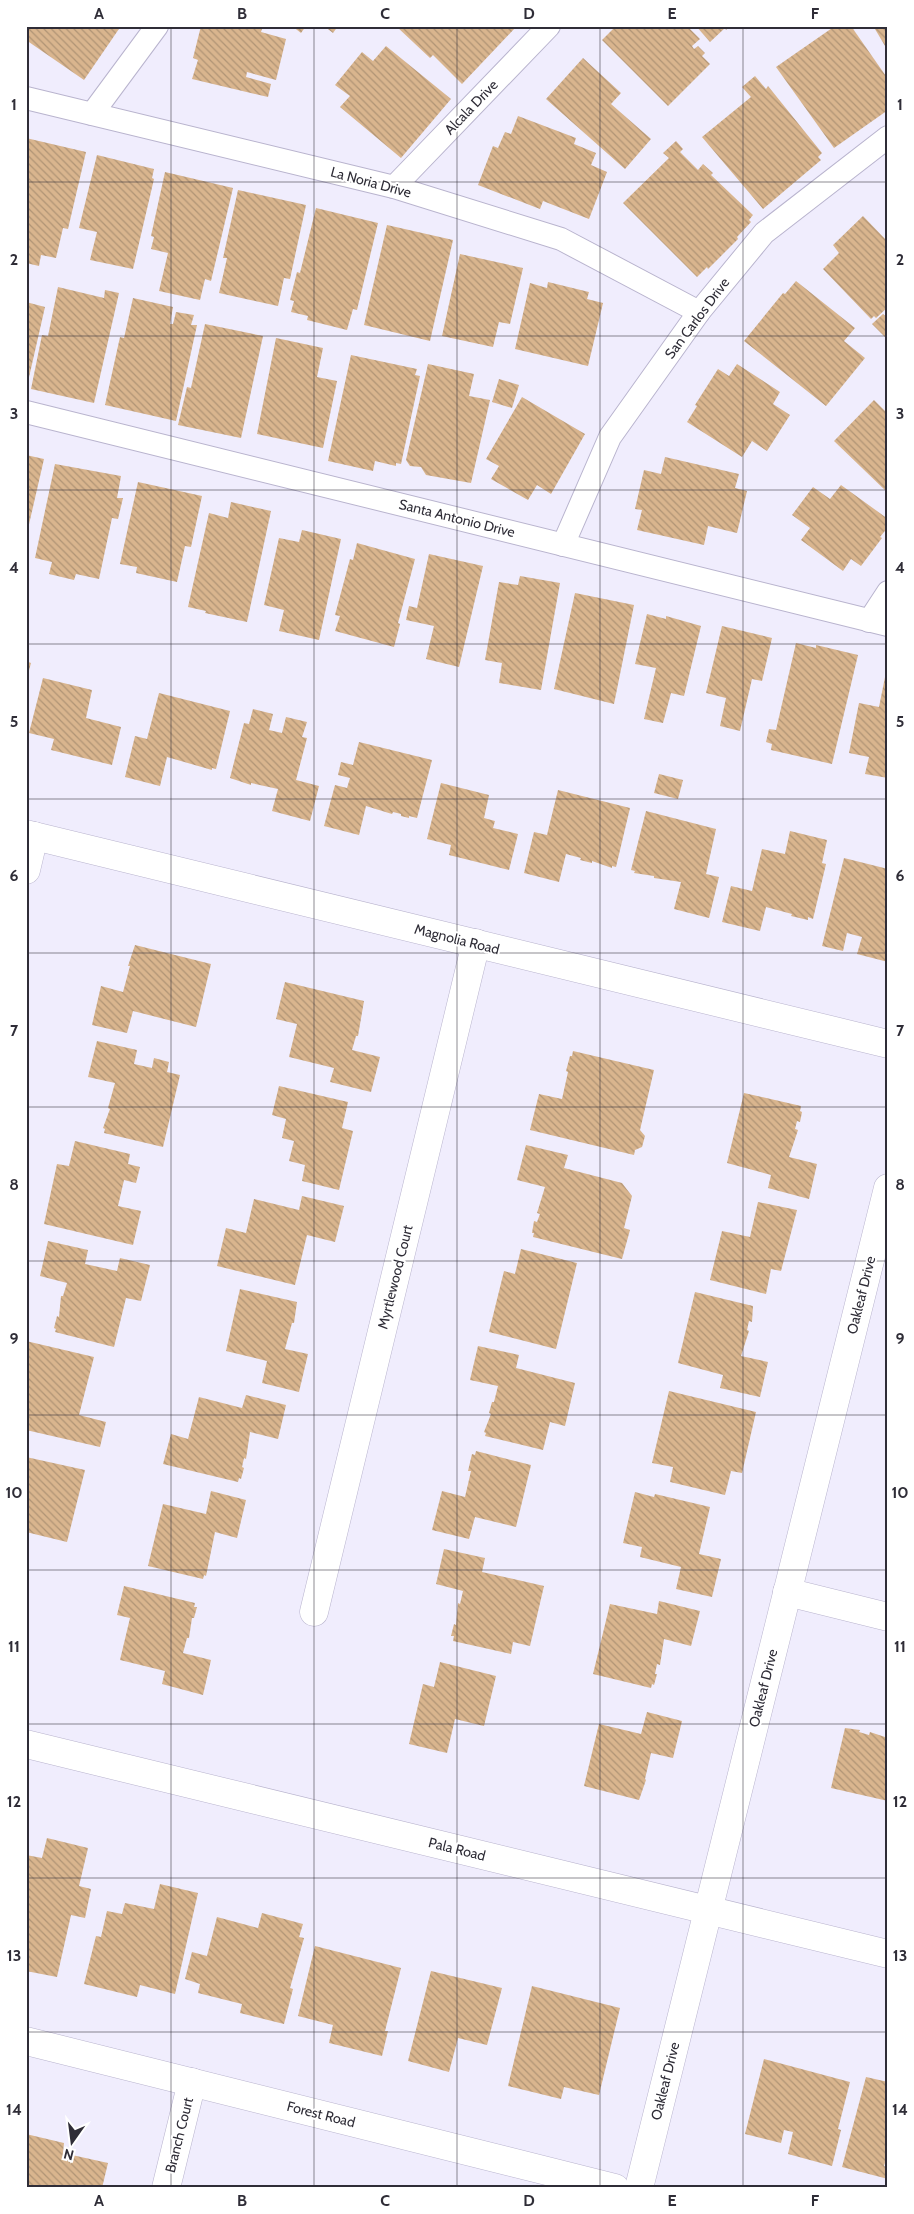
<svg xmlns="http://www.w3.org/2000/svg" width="914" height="2214" font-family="Cabin,sans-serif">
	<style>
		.building { fill: url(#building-back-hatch) }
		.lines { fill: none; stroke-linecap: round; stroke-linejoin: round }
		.service-casing { stroke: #b9b4ce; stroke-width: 24 }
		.minor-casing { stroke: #b9b4ce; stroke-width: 29 }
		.tertiary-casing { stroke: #b9b4ce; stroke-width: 29 }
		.service { stroke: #fff; stroke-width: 22 }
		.minor { stroke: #fff; stroke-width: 28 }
		.tertiary { stroke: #fff; stroke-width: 28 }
		.grid { fill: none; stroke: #2f2d37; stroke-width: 1; stroke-opacity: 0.55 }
		.labels { text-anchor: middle; stroke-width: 4; stroke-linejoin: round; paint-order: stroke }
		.street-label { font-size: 14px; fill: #2f2d37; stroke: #fff }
		.neatline { fill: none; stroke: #2f2d37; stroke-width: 2 }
		.grid-label { font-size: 16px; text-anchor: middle; font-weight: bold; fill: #2f2d37 }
	</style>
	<defs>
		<pattern id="building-back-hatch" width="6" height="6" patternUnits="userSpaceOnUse" patternTransform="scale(1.25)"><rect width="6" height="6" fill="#d9b58e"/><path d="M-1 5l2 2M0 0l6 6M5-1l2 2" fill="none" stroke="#b09475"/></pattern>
	</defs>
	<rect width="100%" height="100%" fill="#f0edfd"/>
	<!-- building -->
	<g class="building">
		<path d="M26 26H121L84 80 26 40Z"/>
		<path d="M201 26H263L261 32 286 39 276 80 247 72 246 77 271 84 268 97 192 79 198 60 193 58Z"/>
		<path d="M292 26H306L301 33Z"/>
		<path d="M324 26H338L333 33Z"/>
		<path d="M396 26H513L515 28 462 84 433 55 430 58Z"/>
		<path d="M616 26H687L700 39 692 46 694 49 698 46 705 53 702 56 710 64 668 106 602 40Z"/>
		<path d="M696 26H730L726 30 725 28 710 42Z"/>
		<path d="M835 26H851L888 79V110L834 148 776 67Z"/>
		<path d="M880 26H888V51L875 29Z"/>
		<path d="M386 46 451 99 401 158 340 107 350 96 335 85 362 52 373 61Z"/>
		<path d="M583 58 621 93 611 104 651 139 625 169 546 99Z"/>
		<path d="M755 76 766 89 768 86 822 153 818 157 821 160 763 209 702 137 751 97 742 87Z"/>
		<path d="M518 116 576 138 574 144 596 153 591 165 607 172 589 219 543 201 540 209 478 185 493 146 498 148 505 132 511 134Z"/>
		<path d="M26 138 86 152 68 229 63 228 56 258 41 255 39 266 26 263Z"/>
		<path d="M676 141 683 149 680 152 698 170 703 164 713 173 711 175 753 215 749 220 751 222 737 237 738 239 708 269 707 267 697 277 623 203 669 158 663 153Z"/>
		<path d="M97 155 154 169 152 178 154 179 133 269 90 260 97 232 79 228Z"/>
		<path d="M165 172 233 188 211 281 205 279 200 300 159 291 168 253 151 249 154 237 151 236Z"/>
		<path d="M238 190 306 205 290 279 284 278 278 306 219 293 227 258H223Z"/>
		<path d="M316 208 378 223 357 310 353 309 347 330 307 320 308 316 291 312 294 301 290 300 297 272 300 273Z"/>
		<path d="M863 216 888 242V307L876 318 874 316 871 319 823 269 839 253 833 245Z"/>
		<path d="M387 225 453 240 430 341 364 325Z"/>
		<path d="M460 254 523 268 510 324 499 322 493 347 442 336Z"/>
		<path d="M796 281 855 328 844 341 865 358 826 406 744 341 783 293 785 294Z"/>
		<path d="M548 282 589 292 587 299 603 303 588 366 515 349 530 283 547 288Z"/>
		<path d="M58 287 104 298 105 290 119 293 94 403 31 389 42 335 48 336Z"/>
		<path d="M133 298 173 307 170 324H173L176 312 194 315 191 325H197L176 421 105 405 120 337 124 338Z"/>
		<path d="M26 302 45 307 27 386H26Z"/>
		<path d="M883 314 888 318V340L872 324Z"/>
		<path d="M205 324 263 336 241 438 178 425 187 387 191 388Z"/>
		<path d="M276 338 323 348 317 377 337 381 323 448 257 434Z"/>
		<path d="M351 355 417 369 415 375 420 376 401 464 396 463V466L375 461 373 471 328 461Z"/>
		<path d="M428 364 474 374 469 396 490 400 471 483 426 475 421 467 410 466 406 460Z"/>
		<path d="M737 364 780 392 773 404 790 415 767 451 752 441 742 457 687 422 697 406 695 405 718 369 729 376Z"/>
		<path d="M499 379 519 385 512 408 492 402Z"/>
		<path d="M522 397 585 434 551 494 537 485 528 500 491 479 499 466 486 459Z"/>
		<path d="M874 400 888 414V493L834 441Z"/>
		<path d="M26 455 44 459 27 533H26Z"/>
		<path d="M665 457 739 474 735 488 747 491 737 533 708 526 704 545 637 530 642 510 635 509 644 470 661 474Z"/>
		<path d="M55 464 121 476 117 498H123L118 519 112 518 99 579 76 574 74 580 49 574 52 562 35 558Z"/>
		<path d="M138 482 202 496 191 547 185 546 177 582 136 573 137 567 120 564Z"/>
		<path d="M841 485 888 519V527L880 537 882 538 861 566 851 559 843 571 801 540 810 528 792 515 813 487 830 499Z"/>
		<path d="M231 502 271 511 247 622 205 613 206 611 188 607 209 513 228 518Z"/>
		<path d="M302 530 341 539 319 640 279 631 284 610 264 605 279 538 299 542Z"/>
		<path d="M357 543 415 559 398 623 400 624 394 647 335 631 340 616 335 615 350 559 353 560Z"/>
		<path d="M429 554 483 566 459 667 426 659 434 626 406 620 409 606 417 608Z"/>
		<path d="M520 576 560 583 541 690 499 683 502 663 485 660 499 582 518 585Z"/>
		<path d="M575 593 634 605 614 704 554 689Z"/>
		<path d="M647 614 666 619V616L701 626 684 696 671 693 663 723 644 719 656 668 635 664Z"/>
		<path d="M722 626 772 638 762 681 752 679 740 731 720 726 726 698 706 693Z"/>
		<path d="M796 643 816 648V645L858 655 832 764 771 750 772 744 766 742 769 729 776 730Z"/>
		<path d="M26 661 31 663 27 678H26Z"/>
		<path d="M887 667H888V778L865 774 869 757 849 753 859 703 879 707Z"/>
		<path d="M43 678 92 690 86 718 121 727 112 765 51 750 54 739 29 733Z"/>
		<path d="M159 693 230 711 216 769 212 768V770L167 757 160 786 125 777 135 736 147 739Z"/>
		<path d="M253 709 273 714 269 730 282 733 286 717 307 722 302 737 307 738 296 780 319 786 310 821 272 811 278 789 251 783V785L230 778 244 723 249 724Z"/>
		<path d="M359 742 432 760 417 818 409 816V818L401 816V814L393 812 392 814 366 806 359 835 324 826 335 785 347 788 350 778 338 775 341 762 353 765Z"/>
		<path d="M659 774 683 780 678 799 654 793Z"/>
		<path d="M441 783 489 795 484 818 495 821 493 828 518 834 509 870 449 855 451 845 427 839Z"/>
		<path d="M558 790 630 808 616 867 612 866V868L592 861V863L580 860 581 858 566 854 559 882 524 873 534 832 547 835Z"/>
		<path d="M646 811 716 829 706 874 719 877 709 918 674 909 681 882 654 878V876L634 873 635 871 631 870Z"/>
		<path d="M790 831 827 840 822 863 826 864 813 919 808 917V920L791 916 792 914 766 907 760 931 722 922 731 886 752 891 762 849 785 854Z"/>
		<path d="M844 858 888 869V962L857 954 862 937 847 933 843 951 822 946Z"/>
		<path d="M135 945 211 964 196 1027 133 1011 127 1033 92 1025 101 986 123 992 130 966H128Z"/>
		<path d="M285 982 364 1001 358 1036H356L352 1050 380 1057 371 1092 330 1082 334 1068 289 1057 297 1024 276 1019Z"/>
		<path d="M97 1041 137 1050 134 1064 152 1068 154 1058 169 1062 167 1072 180 1075 163 1147 104 1133 105 1129 103 1128 110 1109 108 1108 115 1083 88 1077Z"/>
		<path d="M573 1051 654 1070 640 1130 645 1136 642 1147 635 1150 634 1155 530 1130 539 1094 562 1099 568 1072 566 1071 570 1056H572Z"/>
		<path d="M279 1086 348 1102 342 1128 353 1131 339 1190 302 1181 305 1165 289 1161 294 1141 282 1138 286 1119 272 1115Z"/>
		<path d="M744 1093 801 1106 800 1111 802 1112 800 1122 797 1121 795 1129 798 1130 789 1157 817 1164 809 1199 768 1188 771 1175 727 1163Z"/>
		<path d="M75 1141 130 1154 128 1164 140 1167 136 1183 124 1180 118 1206 141 1211 133 1245 44 1224 57 1164 69 1166Z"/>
		<path d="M526 1145 568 1155 564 1168 622 1183 632 1196 624 1228 630 1230 622 1259 533 1237 534 1233H532L534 1221 537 1222 540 1214 537 1213 545 1187 517 1180Z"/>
		<path d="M302 1196 344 1206 335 1242 307 1235 295 1285 217 1266 226 1228 246 1233 254 1199 299 1210Z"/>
		<path d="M758 1202 797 1210 781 1271 771 1269 766 1294 710 1280 722 1231 750 1237Z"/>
		<path d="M48 1241 88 1250 85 1264 117 1271 120 1258 150 1265 141 1301 126 1298 114 1347 55 1332 56 1329 54 1328 57 1316 59 1317 61 1296H63L67 1283 40 1276Z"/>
		<path d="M521 1249 577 1263 556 1349 489 1332 504 1271 515 1274Z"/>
		<path d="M240 1289 297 1302 294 1323H292L285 1349 308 1354 299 1392 262 1383 267 1361 226 1351Z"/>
		<path d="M695 1292 753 1306 752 1322 749 1321 747 1330 749 1331 741 1356 768 1362 760 1397 720 1388 723 1375 678 1363Z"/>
		<path d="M26 1341 94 1357 79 1415 106 1422 100 1447 26 1430V1393L29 1382H26Z"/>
		<path d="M478 1346 519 1355 516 1368 575 1383 565 1426 550 1422 543 1450 485 1436 486 1433 484 1432 491 1414 489 1413 492 1402H494L498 1386 470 1380Z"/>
		<path d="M669 1391 756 1412 742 1473 731 1471 725 1495 670 1482 673 1467 652 1463Z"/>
		<path d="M246 1395 286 1405 278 1439 250 1432 246 1459 244 1458 242 1467 244 1468 241 1479 239 1478 238 1482 163 1464 171 1434 188 1439 199 1397 242 1408Z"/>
		<path d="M476 1451 531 1465 516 1527 475 1517 469 1539 432 1530 442 1491 465 1497 471 1471H468L472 1454 475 1455Z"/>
		<path d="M26 1457 85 1470 67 1542 26 1532Z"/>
		<path d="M211 1491 246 1500 237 1538 215 1532 206 1576 204 1575 203 1579 148 1566 163 1504 206 1514Z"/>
		<path d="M635 1492 654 1497 655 1494 710 1507 699 1554 721 1559 712 1597 676 1589 681 1567 640 1557 642 1547 623 1543Z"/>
		<path d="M444 1549 485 1558 482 1572 544 1586 530 1646 513 1642 511 1654 453 1641 454 1636H451L454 1624 456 1625 458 1603 460 1604 463 1591 436 1584Z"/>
		<path d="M124 1586 195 1603 194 1607H197L194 1618H192L189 1638H187L183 1653 211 1660 203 1695 162 1684 165 1671 120 1660 130 1618 117 1615Z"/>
		<path d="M659 1601 700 1611 691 1646 664 1639 660 1665 657 1664 655 1674H657L654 1685 652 1684 651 1688 593 1674 610 1604 657 1614Z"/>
		<path d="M440 1662 496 1676 484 1726 455 1719 447 1753 409 1744 423 1684 434 1687Z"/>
		<path d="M647 1712 682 1721 673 1758 651 1753 645 1779 646 1780 639 1800 584 1786 599 1724 641 1734Z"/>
		<path d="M845 1728 860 1730 859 1732 869 1735 870 1732 888 1738V1801L831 1788Z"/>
		<path d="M47 1838 88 1848 79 1886 91 1889 85 1918 71 1915 57 1977 26 1971V1855L42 1858Z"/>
		<path d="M160 1884 198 1893 175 1994 140 1985 137 1997 84 1984 96 1936 101 1937 107 1911 122 1914 125 1903 154 1909Z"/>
		<path d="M262 1913 303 1924 299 1937 304 1938 290 1988 293 1989 284 2024 240 2013 242 2004 198 1993 200 1984 185 1979 192 1952 207 1956 217 1917 258 1928Z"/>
		<path d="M315 1946 401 1968 385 2031H388L382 2056 329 2043 333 2025 298 2016Z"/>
		<path d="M431 1971 502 1988 487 2045 458 2038 449 2072 408 2061Z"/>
		<path d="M532 1986 620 2008 599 2095 564 2087 561 2099 508 2086Z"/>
		<path d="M764 2059 850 2082 838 2129 841 2130 832 2166 788 2154 793 2132 784 2130 781 2143 745 2134Z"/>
		<path d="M866 2077 888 2082V2153L884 2166 888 2167V2179L842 2167Z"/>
		<path d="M26 2134 64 2143 63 2153 108 2163 102 2188H26Z"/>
	</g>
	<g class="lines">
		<defs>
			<g id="service">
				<path d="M26 98 394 187 561 239 699 312"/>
				<path d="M92 114 157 26"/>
				<path d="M394 187 549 26"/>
				<path d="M26 412 888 625"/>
				<path d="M563 545 610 437 699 312 764 233 888 137"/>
				<path d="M869 621 888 592"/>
			</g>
			<g id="minor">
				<path d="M26 834 888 1044"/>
				<path d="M26 870 34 836"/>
				<path d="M787 1592 888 1617"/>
				<path d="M314 1612 476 943"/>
				<path d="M26 2041 615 2188"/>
				<path d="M166 2188 192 2082"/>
				<path d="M639 2188 888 1188"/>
			</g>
			<path id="tertiary" d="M26 1744 888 1954"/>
		</defs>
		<!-- service casing -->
		<use href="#service" class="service-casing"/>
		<!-- minor casing -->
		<use href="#minor" class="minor-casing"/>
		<!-- tertiary casing -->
		<use href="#tertiary" class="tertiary-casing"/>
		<!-- service -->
		<use href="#service" class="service"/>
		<!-- minor -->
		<use href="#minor" class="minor"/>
		<!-- tertiary -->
		<use href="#tertiary" class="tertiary"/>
	</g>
	<!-- grid -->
	<path class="grid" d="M171 26V2188M314 26V2188M457 26V2188M600 26V2188M743 26V2188M26 182H888M26 336H888M26 490H888M26 644H888M26 799H888M26 953H888M26 1107H888M26 1261H888M26 1415H888M26 1570H888M26 1724H888M26 1878H888M26 2032H888"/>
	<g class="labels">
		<!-- street labels -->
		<g class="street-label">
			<text transform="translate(471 107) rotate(-46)" y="5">Alcala Drive</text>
			<text transform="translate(371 182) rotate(15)" y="5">La Noria Drive</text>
			<text transform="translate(697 318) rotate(-53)" y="5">San Carlos Drive</text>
			<text transform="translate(457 518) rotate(14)" y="5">Santa Antonio Drive</text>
			<text transform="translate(457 939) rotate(14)" y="5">Magnolia Road</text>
			<text transform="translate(395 1277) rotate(-76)" y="5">Myrtlewood Court</text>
			<text transform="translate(861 1295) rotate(-76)" y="5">Oakleaf Drive</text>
			<text transform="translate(763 1688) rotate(-76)" y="5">Oakleaf Drive</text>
			<text transform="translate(457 1849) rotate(14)" y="5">Pala Road</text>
			<text transform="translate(665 2081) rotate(-76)" y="5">Oakleaf Drive</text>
			<text transform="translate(321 2114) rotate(14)" y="5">Forest Road</text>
			<text transform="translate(179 2135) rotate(-76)" y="5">Branch Court</text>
		</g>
	</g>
	<!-- border -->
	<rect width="914" height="2214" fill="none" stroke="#ffffff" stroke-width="55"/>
	<!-- north arrow -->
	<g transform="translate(72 2142) rotate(194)" stroke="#ffffff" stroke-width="4" paint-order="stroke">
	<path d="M0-4L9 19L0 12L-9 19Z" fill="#2f2d37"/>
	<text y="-8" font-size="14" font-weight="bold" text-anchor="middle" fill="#2f2d37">N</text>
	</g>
	<rect x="28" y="28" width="858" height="2158" class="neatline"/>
	<g class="grid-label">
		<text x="99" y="19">A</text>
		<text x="242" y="19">B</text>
		<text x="385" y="19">C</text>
		<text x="529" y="19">D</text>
		<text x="672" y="19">E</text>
		<text x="815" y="19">F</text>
		<text x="14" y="110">1</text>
		<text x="900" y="110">1</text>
		<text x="14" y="265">2</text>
		<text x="900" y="265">2</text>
		<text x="14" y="419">3</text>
		<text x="900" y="419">3</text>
		<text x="14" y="573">4</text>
		<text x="900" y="573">4</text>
		<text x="14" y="727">5</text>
		<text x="900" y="727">5</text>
		<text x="14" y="881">6</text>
		<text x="900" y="881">6</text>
		<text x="14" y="1036">7</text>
		<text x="900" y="1036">7</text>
		<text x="14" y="1190">8</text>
		<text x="900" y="1190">8</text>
		<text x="14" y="1344">9</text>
		<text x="900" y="1344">9</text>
		<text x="14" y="1498">10</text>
		<text x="900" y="1498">10</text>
		<text x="14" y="1652">11</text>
		<text x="900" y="1652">11</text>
		<text x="14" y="1807">12</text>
		<text x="900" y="1807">12</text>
		<text x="14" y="1961">13</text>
		<text x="900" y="1961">13</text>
		<text x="14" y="2115">14</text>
		<text x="900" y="2115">14</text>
		<text x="99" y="2206">A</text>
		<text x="242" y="2206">B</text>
		<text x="385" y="2206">C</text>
		<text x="529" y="2206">D</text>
		<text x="672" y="2206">E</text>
		<text x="815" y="2206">F</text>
	</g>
</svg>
